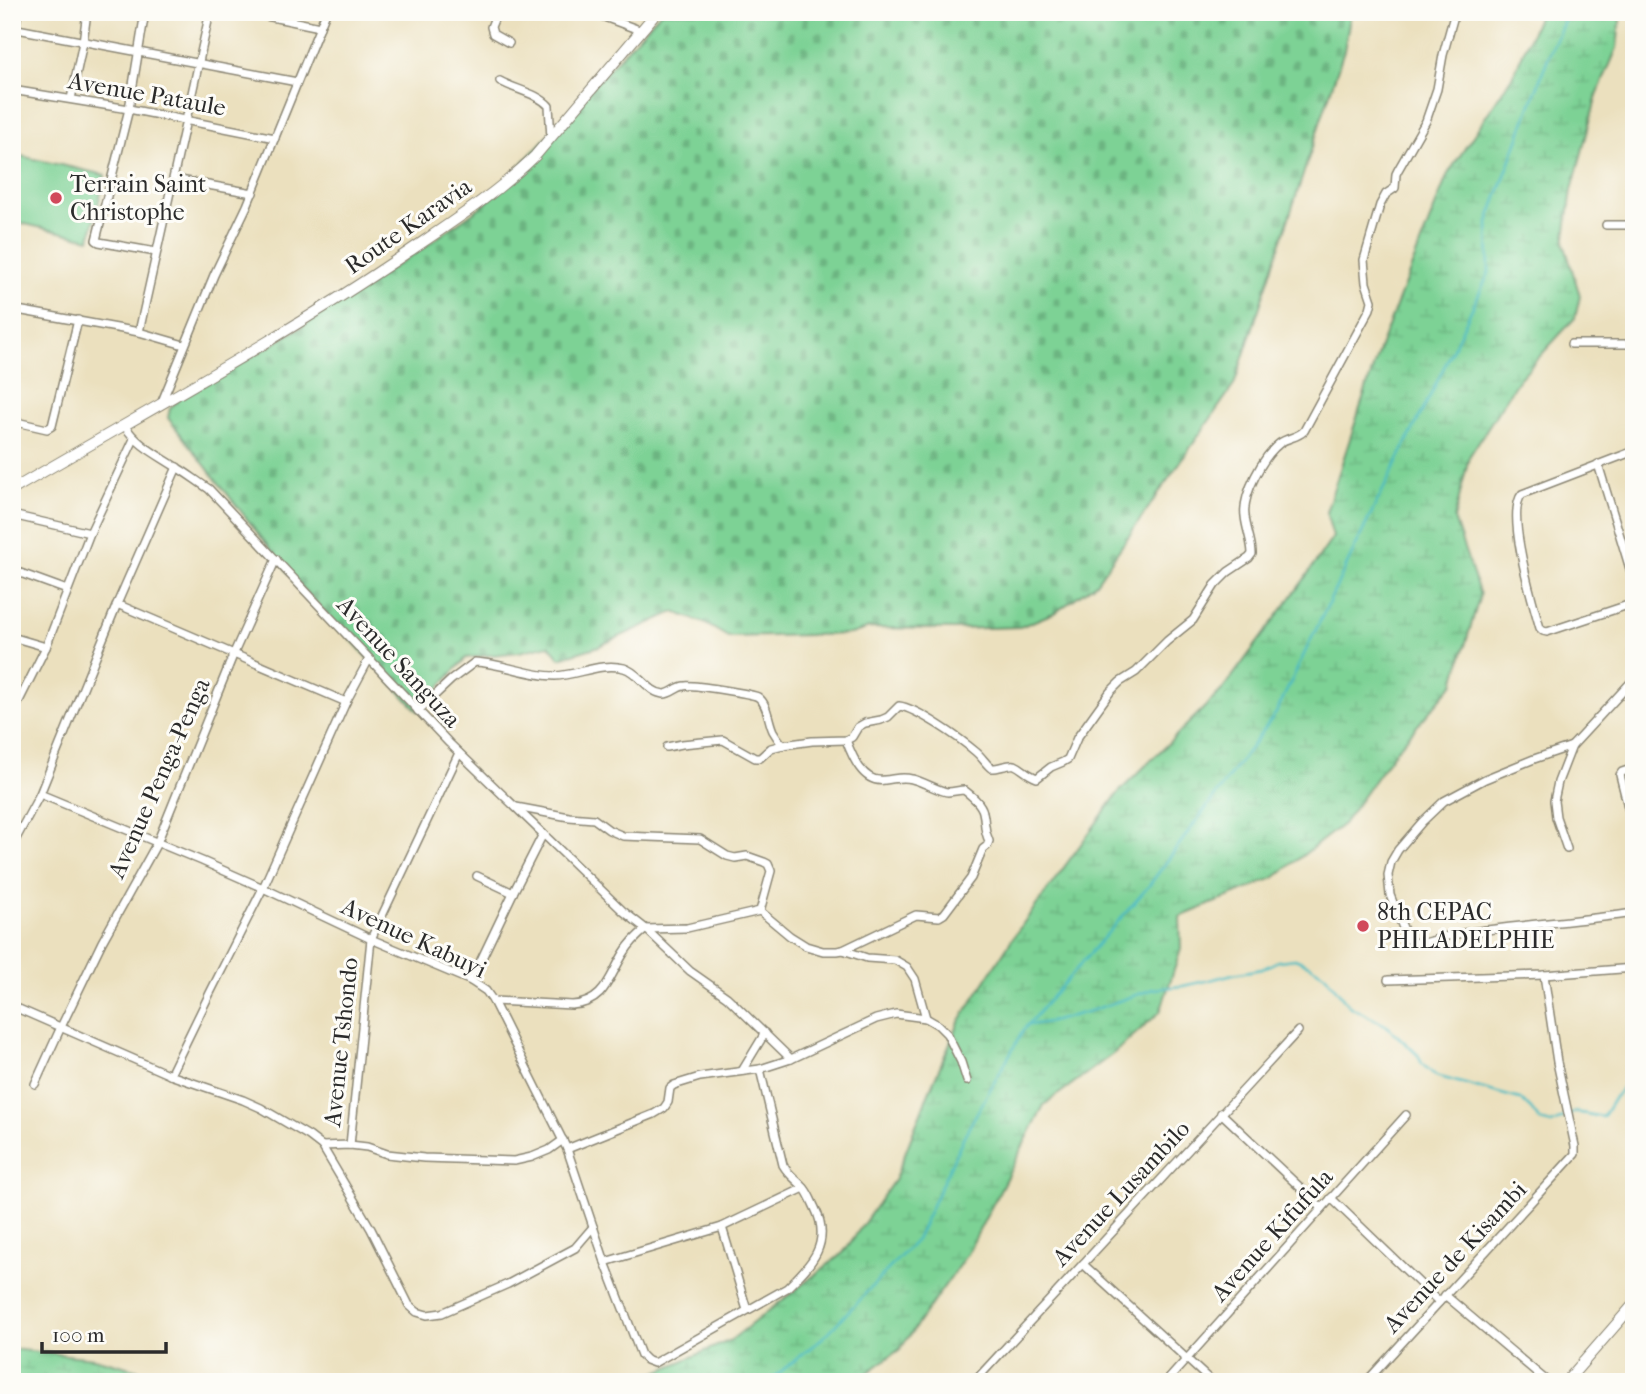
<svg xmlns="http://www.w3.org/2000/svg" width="1646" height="1394" font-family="'IM FELL French Canon',serif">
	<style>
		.green { fill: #7dd295; stroke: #547e60; stroke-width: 2 }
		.wetland { fill: url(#wetland-marsh); stroke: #547e60; stroke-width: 2 }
		.cemetery { fill: url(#cemetery-stones); stroke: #547e60; stroke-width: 2 }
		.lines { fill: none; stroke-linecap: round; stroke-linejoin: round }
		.stream { stroke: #4dbcc2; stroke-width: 2.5 }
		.minor-casing { stroke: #8b8674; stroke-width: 10 }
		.tertiary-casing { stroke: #8b8674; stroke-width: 12 }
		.minor { stroke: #fff; stroke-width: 7 }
		.tertiary { stroke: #fff; stroke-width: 10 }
		.poi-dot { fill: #d1495b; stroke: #fdfcf7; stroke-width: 2.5 }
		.labels { text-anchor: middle; stroke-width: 6; stroke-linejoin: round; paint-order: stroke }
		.street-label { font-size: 24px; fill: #2b2b2b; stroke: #fdfcf7 }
		.poi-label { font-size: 24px; fill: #2b2b2b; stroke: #fdfcf7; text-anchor: start }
	</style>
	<defs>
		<pattern id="wetland-marsh" width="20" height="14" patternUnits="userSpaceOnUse" patternTransform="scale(1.75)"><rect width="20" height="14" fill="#7dd295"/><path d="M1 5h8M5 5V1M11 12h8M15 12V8" fill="none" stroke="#6cb481"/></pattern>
		<pattern id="cemetery-stones" width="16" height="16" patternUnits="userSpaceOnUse" patternTransform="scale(1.75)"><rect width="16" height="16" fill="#7dd295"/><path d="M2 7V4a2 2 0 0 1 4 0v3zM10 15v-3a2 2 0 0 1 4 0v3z" fill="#6cb481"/></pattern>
	</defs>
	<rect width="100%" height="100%" fill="#fdfcf7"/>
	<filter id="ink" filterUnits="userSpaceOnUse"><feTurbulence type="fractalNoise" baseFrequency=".0143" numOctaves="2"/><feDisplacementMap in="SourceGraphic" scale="14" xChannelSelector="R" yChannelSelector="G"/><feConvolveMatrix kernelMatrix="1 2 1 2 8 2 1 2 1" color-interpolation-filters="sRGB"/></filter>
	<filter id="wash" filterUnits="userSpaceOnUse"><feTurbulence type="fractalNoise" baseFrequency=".00686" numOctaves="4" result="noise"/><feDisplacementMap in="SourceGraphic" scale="28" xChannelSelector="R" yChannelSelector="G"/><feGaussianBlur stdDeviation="1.57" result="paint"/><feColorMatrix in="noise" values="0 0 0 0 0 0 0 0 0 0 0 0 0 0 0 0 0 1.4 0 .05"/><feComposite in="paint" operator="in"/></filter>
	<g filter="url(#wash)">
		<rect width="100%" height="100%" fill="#ebe0be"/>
		<!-- green -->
		<path class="green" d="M12 154 105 175 90 239 12 221Z"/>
		<!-- wetland -->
		<g class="wetland">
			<path d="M1540 12H1621L1617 48 1597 95 1572 190 1564 243 1580 296 1575 318 1518 380 1469 457 1454 519 1480 595 1454 683 1393 754 1343 824 1274 878 1180 917 1181 949 1160 1012 1114 1053 1044 1105 967 1254 900 1349 855 1382H576L655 1373 731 1340 843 1253 895 1179 927 1097 959 1022 1014 936 1119 792 1223 689 1303 581 1333 537 1326 512 1380 347 1448 174 1515 72Z"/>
			<path d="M12 1349 94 1358 175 1380 231 1382H12Z"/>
		</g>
		<!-- cemetery -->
		<path class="cemetery" d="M661 12H1351L1344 50 1234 385 1096 583 1056 612 1020 627 955 629 869 628 851 634 728 637 704 623 674 612 599 646 560 658 549 645 519 652 466 658 418 711 293 578 168 418 170 408 180 398 287 336 423 248 486 203Z"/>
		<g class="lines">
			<!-- stream -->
			<g class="stream">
				<path d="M1029 1025 1055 1021 1093 1010 1153 989 1183 986 1206 981 1233 974 1262 969 1278 961 1295 959 1311 966 1325 975 1349 1006 1387 1026 1418 1055 1422 1064 1436 1076 1520 1099 1531 1109 1540 1121 1552 1124 1575 1112 1603 1117 1617 1094 1634 1073"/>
				<path d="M768 1382 826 1335 916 1240 964 1136 1024 1029 1148 887 1276 713 1373 510 1435 386 1489 273 1488 222 1549 55 1568 12"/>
			</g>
		</g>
	</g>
	<g filter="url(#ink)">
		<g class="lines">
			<defs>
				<g id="minor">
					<path d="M145 12 129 109 96 240 99 242 156 252"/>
					<path d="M247 12 320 27"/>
					<path d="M497 12 491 27 493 34 509 43"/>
					<path d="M591 12 642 31"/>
					<path d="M12 28 297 82"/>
					<path d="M12 45 18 12"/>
					<path d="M500 81C516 90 537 93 549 106L551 138"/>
					<path d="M12 90 129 109 275 138"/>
					<path d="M71 99 83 42 87 12"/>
					<path d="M174 179 253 193"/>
					<path d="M1606 225H1634"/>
					<path d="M12 309 139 332 184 345"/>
					<path d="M139 332 210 12"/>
					<path d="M12 339 18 310"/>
					<path d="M1571 344H1634"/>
					<path d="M161 404 214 275 247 206 326 12"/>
					<path d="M12 421 47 429 52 426 78 320"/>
					<path d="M124 425C137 445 156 454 176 467 187 473 198 482 209 489L449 743 623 911 646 929 690 971 727 997 791 1059"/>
					<path d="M1634 451 1522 494C1505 513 1533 603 1540 628L1543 631 1547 632 1634 603"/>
					<path d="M1598 464 1634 582"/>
					<path d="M12 515 90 533"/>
					<path d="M12 570 67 590"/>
					<path d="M117 604 346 702"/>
					<path d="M12 637 46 647"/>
					<path d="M418 711 451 680 475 662C502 663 528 676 555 676 578 675 601 662 624 668 639 672 648 693 664 694 672 694 676 687 684 686 691 684 753 694 758 697 768 704 768 721 773 731 776 736 779 741 783 745"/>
					<path d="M12 715 46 647 90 533 134 439"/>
					<path d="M1572 746 1534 759 1485 779 1444 801 1422 822 1398 850 1391 862 1388 875 1390 895 1407 938C1419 950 1438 937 1452 935 1512 925 1573 922 1634 913"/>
					<path d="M667 747 682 744 723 740 755 758H760L771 748 783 745 812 741 846 740 852 737 858 727 865 723 881 720 888 717 899 706C917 708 961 739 976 752 982 757 985 763 991 768 998 769 1009 763 1015 765 1022 768 1026 774 1037 778L1051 767 1063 762 1068 759 1077 738 1110 692 1120 682 1136 672 1167 641 1193 620 1215 585 1228 572 1249 558 1252 554C1252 541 1246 529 1245 516 1242 495 1263 456 1280 443 1288 437 1297 438 1304 431L1370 309 1372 301 1366 283 1364 260 1380 205 1386 194 1395 188 1396 174 1398 170 1426 121 1437 89 1443 55 1455 12"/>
					<path d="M1634 768 1622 772 1620 775 1634 831"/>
					<path d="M40 794 202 861 263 888 371 939 471 981 486 991 493 1001 567 1149 605 1262 641 1355 646 1360 654 1363 787 1288C812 1264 832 1243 815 1208 812 1202 809 1194 805 1189 797 1179 790 1177 783 1165L760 1069"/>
					<path d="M516 807 569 817 594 819 609 830 623 836 700 839 727 856 735 858 747 856 764 862 768 864 771 871 760 911"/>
					<path d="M12 846 40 794 117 604 177 467"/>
					<path d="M1567 849 1556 817 1554 801 1558 782 1572 746 1634 679"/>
					<path d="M477 876 513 893"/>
					<path d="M760 911 790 936 806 946 823 951H837L843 950 916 915 939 917 944 914 971 878 983 849 987 846 989 841C983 828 986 824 983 812 981 803 972 796 964 790 959 790 954 792 948 792 941 792 922 781 912 779 902 776 895 779 885 780 863 784 852 756 846 740"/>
					<path d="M843 950 867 958 895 960 907 967 915 979 926 1018"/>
					<path d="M1388 980 1544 975 1634 968"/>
					<path d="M471 981 513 893 543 834"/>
					<path d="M493 1001 572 1005C605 1003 609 977 624 953 630 943 637 936 646 929L687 928 760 911"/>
					<path d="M12 1006 170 1075 243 1100 261 1108 309 1136 322 1146 350 1145 367 1147 387 1154 424 1158 514 1161 532 1157 549 1150 563 1140"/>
					<path d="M742 1071 765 1033"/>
					<path d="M170 1075 210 993 263 888 346 702 369 659"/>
					<path d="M35 1084 61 1027 102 942 157 843 234 653 276 559"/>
					<path d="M1221 1113 1322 1208"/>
					<path d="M350 1145 371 939 459 753"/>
					<path d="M322 1146 371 1229 409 1305 417 1312 427 1315 442 1313 508 1284 575 1248 593 1227"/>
					<path d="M567 1149 654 1114 664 1108 668 1102 670 1088 674 1085 700 1077 760 1069 791 1059 876 1019 896 1014 926 1018 938 1025 947 1034 961 1062 967 1081"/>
					<path d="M1331 1198 1439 1302"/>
					<path d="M722 1227 747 1310"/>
					<path d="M605 1262 722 1227 804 1188"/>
					<path d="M1083 1264 1212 1382"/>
					<path d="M1445 1295 1548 1382"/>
					<path d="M974 1382 1298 1031"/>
					<path d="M1166 1382 1406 1115"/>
					<path d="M1366 1382 1575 1154V1146L1557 1062 1544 975"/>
				</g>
				<g id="tertiary">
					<path d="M12 490C145 412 281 339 408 252 452 222 497 193 535 156L657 12"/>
					<path d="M1566 1382 1634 1304"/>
				</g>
			</defs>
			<!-- minor casing -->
			<use href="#minor" class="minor-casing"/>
			<!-- tertiary casing -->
			<use href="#tertiary" class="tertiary-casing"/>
			<!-- minor -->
			<use href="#minor" class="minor"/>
			<!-- tertiary -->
			<use href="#tertiary" class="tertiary"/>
		</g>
	</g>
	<!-- markers -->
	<g class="poi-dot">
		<circle cx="56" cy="198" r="7"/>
		<circle cx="1363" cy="926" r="7"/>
	</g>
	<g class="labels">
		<!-- street labels -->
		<g class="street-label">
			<text transform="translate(147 94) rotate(10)" y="8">Avenue Pataule</text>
			<text transform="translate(408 226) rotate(-35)" y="8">Route Karavia</text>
			<text transform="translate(399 662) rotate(47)" y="8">Avenue Sanguza</text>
			<text transform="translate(159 778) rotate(-66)" y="8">Avenue Penga-Penga</text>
			<text transform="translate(414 938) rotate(25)" y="8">Avenue Kabuyi</text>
			<text transform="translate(341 1042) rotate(-84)" y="8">Avenue Tshondo</text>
			<text transform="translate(1121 1193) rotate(-47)" y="8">Avenue Lusambilo</text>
			<text transform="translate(1272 1235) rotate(-48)" y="8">Avenue Kifufula</text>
			<text transform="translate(1455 1257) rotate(-47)" y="8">Avenue de Kisambi</text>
		</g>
		<!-- poi labels -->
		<g class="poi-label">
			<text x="70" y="192">Terrain Saint<tspan x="70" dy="28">Christophe</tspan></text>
			<text x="1377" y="920">8th CEPAC<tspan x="1377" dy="28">PHILADELPHIE</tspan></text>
		</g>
	</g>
	<!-- margin -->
	<rect width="1646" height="1394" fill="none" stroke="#fdfcf7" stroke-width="42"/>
	<!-- scale -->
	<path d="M42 1342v10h124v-10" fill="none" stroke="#2b2b2b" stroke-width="3.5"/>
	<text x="52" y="1342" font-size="21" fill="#2b2b2b" stroke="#fdfcf7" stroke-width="5" paint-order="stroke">100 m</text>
</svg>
